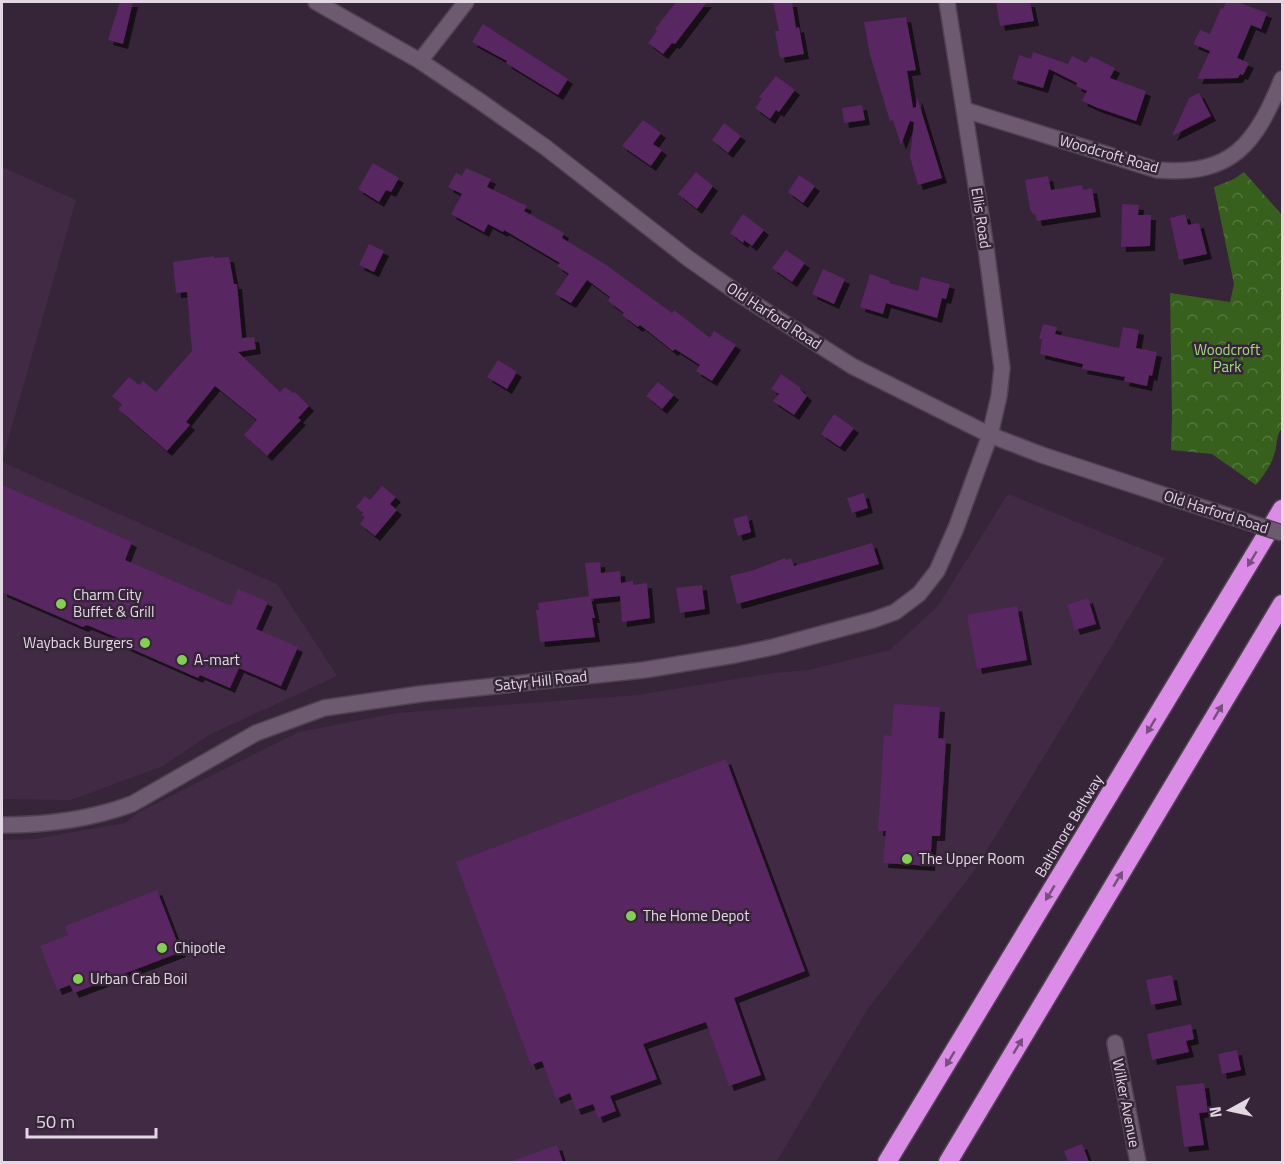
<svg xmlns="http://www.w3.org/2000/svg" width="1284" height="1164" font-family="'Titillium Web',sans-serif">
	<style>
		.built { fill: #412b44 }
		.park { fill: url(#park-crowns) }
		.building { fill: #582560; filter: url(#shadow) }
		.lines { fill: none; stroke-linecap: round; stroke-linejoin: round }
		.minor-casing { stroke: #504252; stroke-width: 18 }
		.highway-casing { stroke: #504252; stroke-width: 21 }
		.minor { stroke: #6d5a70; stroke-width: 15 }
		.highway { stroke: #da8ce6; stroke-width: 18 }
		.minor-bridge-casing { stroke: #504252; stroke-width: 18; stroke-linecap: butt }
		.minor-bridge { stroke: #6d5a70; stroke-width: 15 }
		.oneway { fill: #784e7e }
		.poi-dot { fill: #82d050; stroke: #362538; stroke-width: 2 }
		.labels { text-anchor: middle; stroke-width: 5; stroke-linejoin: round; paint-order: stroke }
		.street-label { font-size: 15px; fill: #e2d7e3; stroke: #362538 }
		.park-label { font-size: 15px; fill: #a0de7d; stroke: #362538 }
		.poi-label { font-size: 15px; fill: #e2d7e3; stroke: #362538; text-anchor: start }
	</style>
	<defs>
		<pattern id="park-crowns" width="20" height="18" patternUnits="userSpaceOnUse" patternTransform="scale(1.5)"><rect width="20" height="18" fill="#38601d"/><path d="M2 6a3 3 0 1 1 6 0M12 15a3 3 0 1 1 6 0" fill="none" stroke="#54763e"/></pattern>
		<filter id="shadow"><feDropShadow dx="5" dy="5" stdDeviation="0" flood-color="#0009"/></filter>
	</defs>
	<rect width="100%" height="100%" fill="#362538"/>
	<!-- built -->
	<g class="built">
		<path d="M2 167 76 200 2 461Z"/>
		<path d="M2 462 277 584 337 676 209 735 163 766 71 800 2 799Z"/>
		<path d="M1008 494 1165 558 976 868 867 1010 776 1162H2V840L34 839 125 823 139 812 299 732 397 713 638 695 774 673 808 670 890 650 938 606Z"/>
	</g>
	<!-- park -->
	<path class="park" d="M1244 172 1282 215V428C1275 437 1278 445 1274 455 1271 466 1263 476 1256 485L1212 454 1171 450 1172 415 1170 293 1230 302 1234 284 1214 187 1234 179Z"/>
	<!-- building -->
	<g class="building">
		<path d="M120 2H133L123 44 108 40Z"/>
		<path d="M676 2H707L675 44 672 43 663 54 648 43 657 31 655 29Z"/>
		<path d="M773 2H792L796 28 799 27 804 54 780 58 775 31H779Z"/>
		<path d="M996 2H1030L1034 21 1000 26Z"/>
		<path d="M1226 2H1237L1267 13 1261 29 1251 25 1237 58 1249 63 1243 75 1240 74 1238 78 1197 79 1210 51 1193 44 1200 30 1210 34 1221 8 1223 9Z"/>
		<path d="M906 17 916 70 907 71 913 108 916 107 917 97 942 178 918 185 910 157 914 122 910 121 901 145 893 120 890 121 870 55 864 22Z"/>
		<path d="M483 24 568 79 558 95 506 63 507 61 472 42Z"/>
		<path d="M1033 52 1068 64 1072 56 1086 63 1091 56 1115 68 1110 78 1146 91 1136 121 1098 108 1082 101 1087 91 1076 86 1077 83 1049 69 1043 88 1012 79 1019 55 1031 59Z"/>
		<path d="M776 76 795 90 779 112 776 110 770 119 755 108 762 99 759 97Z"/>
		<path d="M1199 93 1211 116 1172 136 1189 98Z"/>
		<path d="M862 105 865 120 844 123 842 108Z"/>
		<path d="M643 120 661 133 653 144 662 150 651 166 622 146Z"/>
		<path d="M724 123 741 136 728 153 712 140Z"/>
		<path d="M373 163 399 178 391 192 386 190 379 202 358 189Z"/>
		<path d="M466 168 491 179 487 187 527 206 524 211 564 233 562 238 605 264 672 313 674 310 710 338 714 331 736 345 712 381 696 371 700 365 675 349 673 351 640 325 638 327 622 315 624 313 608 301 610 297 587 280 571 303 555 294 569 274 557 266 560 263 504 230 503 232 488 224 484 232 451 214 462 194 448 187 456 173 462 176Z"/>
		<path d="M696 172 713 186 697 209 678 194Z"/>
		<path d="M799 175 815 186 803 203 788 192Z"/>
		<path d="M1048 176 1051 190 1082 185 1083 190 1092 188 1096 212 1037 221 1035 214H1033L1030 209 1025 180Z"/>
		<path d="M1122 204 1139 205 1138 215H1151L1150 246 1121 247Z"/>
		<path d="M743 214 764 230 752 246 744 240 743 243 730 233Z"/>
		<path d="M1185 214 1188 225 1199 223 1207 254 1179 260 1170 218Z"/>
		<path d="M369 244 384 251 374 272 359 265Z"/>
		<path d="M786 250 805 263 792 282 772 268Z"/>
		<path d="M214 256V258L229 257 234 284H237L242 338 254 337 256 349 238 352 280 392 285 387 293 393 295 392 309 406 298 418 301 420 267 456 244 435 257 420 215 386 186 422 190 425 167 451 118 409 122 405 112 396 129 377 139 385 143 381 156 392 192 351 187 292 176 293 173 262Z"/>
		<path d="M823 269 845 279 834 304 812 294Z"/>
		<path d="M870 274 890 281 889 283 918 291 921 277 950 284 946 299 942 298 937 318 886 303 883 314 860 307Z"/>
		<path d="M1043 324 1057 327 1055 334 1119 348 1123 327 1139 330 1136 348 1157 352 1152 376 1149 375 1147 386 1124 381 1125 377 1082 369 1083 364 1040 354 1042 339H1039Z"/>
		<path d="M498 360 517 372 507 389 487 377Z"/>
		<path d="M781 374 801 388 800 389 807 396 794 415 773 401 779 394 771 389Z"/>
		<path d="M658 382 674 395 662 409 646 396Z"/>
		<path d="M834 414 854 428 840 447 821 434Z"/>
		<path d="M2 485 132 542 125 560 231 606 238 589 268 602 256 629 298 647 281 686 239 668 230 688 200 675 198 678 116 642 118 638 87 625 83 627 2 592Z"/>
		<path d="M382 486 396 497 390 504 397 510 375 536 360 524 365 517 361 515 363 513 356 507 365 496 370 500Z"/>
		<path d="M864 493 868 508 852 513 847 498Z"/>
		<path d="M747 515 751 532 738 536 733 519Z"/>
		<path d="M872 543 879 564 737 604 730 576 754 570 785 558 786 560 791 558 794 566Z"/>
		<path d="M600 562 601 573 620 571 621 583 633 581V585L647 583 650 618 622 622 620 596 591 599 595 618H592L595 637 540 642 536 610H539L538 603 589 596 585 563Z"/>
		<path d="M702 585 705 609 680 613 676 588Z"/>
		<path d="M1088 598 1096 624 1075 630 1067 605Z"/>
		<path d="M1017 606 1027 660 977 669 967 615Z"/>
		<path d="M894 704 940 707 938 738 946 739 940 836H932L930 866 883 863 886 831H878L884 735 891 736Z"/>
		<path d="M726 759 805 971 734 998 761 1075 729 1086 706 1022 643 1044 657 1079 610 1096 616 1111 598 1118 593 1104 576 1110 570 1093 556 1099 542 1061 531 1065 456 862Z"/>
		<path d="M157 890 181 952 74 993 70 985 57 990 40 946 68 935 65 926Z"/>
		<path d="M1172 975 1177 1000 1151 1005 1146 980Z"/>
		<path d="M1191 1024 1194 1039 1186 1041 1189 1052 1152 1060 1147 1034Z"/>
		<path d="M1237 1050 1241 1070 1222 1074 1218 1054Z"/>
		<path d="M1204 1083 1208 1112 1199 1113 1204 1145 1184 1147 1176 1086Z"/>
		<path d="M1082 1144 1089 1162H1068L1064 1151Z"/>
		<path d="M557 1145 563 1162H513L512 1161Z"/>
	</g>
	<g class="lines">
		<defs>
			<g id="minor">
				<path d="M316 2 420 61 481 102 545 147 689 259 739 294 852 366 990 435 1042 455 1182 501"/>
				<path d="M420 61 466 2"/>
				<path d="M965 110 1157 170C1232 176 1255 145 1282 79"/>
				<path d="M2 825C47 825 89 820 132 804L256 733 324 708 420 694 644 670 735 655 773 647 873 620 895 612 919 594 937 571 956 528 990 435 999 396 1002 368 986 248 947 2"/>
				<path d="M1115 1043 1138 1162"/>
			</g>
			<g id="highway">
				<path d="M887 1162 1282 509"/>
				<path d="M948 1162 1282 604"/>
			</g>
		</defs>
		<!-- minor casing -->
		<use href="#minor" class="minor-casing"/>
		<!-- highway casing -->
		<use href="#highway" class="highway-casing"/>
		<!-- minor -->
		<use href="#minor" class="minor"/>
		<!-- highway -->
		<use href="#highway" class="highway"/>
		<defs>
			<path id="minor-bridge" d="M1182 501 1282 533"/>
		</defs>
		<!-- minor-bridge casing -->
		<use href="#minor-bridge" class="minor-bridge-casing"/>
		<!-- minor-bridge -->
		<use href="#minor-bridge" class="minor-bridge"/>
	</g>
	<!-- one-way arrows -->
	<defs><path id="oneway-solid" d="M-6-.8H1V-3.2L6.5 0L1 3.2V.8H-6Z" transform="scale(1.5)"/></defs>
	<g class="oneway">
		<use href="#oneway-solid" transform="translate(1252 559) rotate(121)"/>
		<use href="#oneway-solid" transform="translate(1218 712) rotate(-59)"/>
		<use href="#oneway-solid" transform="translate(1151 726) rotate(121)"/>
		<use href="#oneway-solid" transform="translate(1118 879) rotate(-59)"/>
		<use href="#oneway-solid" transform="translate(1050 893) rotate(121)"/>
		<use href="#oneway-solid" transform="translate(1018 1046) rotate(-59)"/>
		<use href="#oneway-solid" transform="translate(950 1059) rotate(121)"/>
	</g>
	<!-- markers -->
	<g class="poi-dot">
		<circle cx="61" cy="604" r="6"/>
		<circle cx="145" cy="643" r="6"/>
		<circle cx="182" cy="660" r="6"/>
		<circle cx="907" cy="859" r="6"/>
		<circle cx="631" cy="916" r="6"/>
		<circle cx="162" cy="948" r="6"/>
		<circle cx="78" cy="979" r="6"/>
	</g>
	<g class="labels">
		<!-- street labels -->
		<g class="street-label">
			<text transform="translate(1109 154) rotate(16)" y="5">Woodcroft Road</text>
			<text transform="translate(981 218) rotate(81)" y="5">Ellis Road</text>
			<text transform="translate(774 316) rotate(33)" y="5">Old Harford Road</text>
			<text transform="translate(1216 512) rotate(18)" y="5">Old Harford Road</text>
			<text transform="translate(541 681) rotate(-6)" y="5">Satyr Hill Road</text>
			<text transform="translate(1069 826) rotate(-59)" y="5">Baltimore Beltway</text>
			<text transform="translate(1126 1103) rotate(79)" y="5">Wilker Avenue</text>
		</g>
		<!-- park labels -->
		<g class="park-label">
			<text x="1227" y="355">Woodcroft<tspan x="1227" dy="17">Park</tspan></text>
		</g>
		<!-- poi labels -->
		<g class="poi-label">
			<text x="73" y="600">Charm City<tspan x="73" dy="17">Buffet &amp; Grill</tspan></text>
			<text x="133" y="648" text-anchor="end">Wayback Burgers</text>
			<text x="194" y="665">A-mart</text>
			<text x="919" y="864">The Upper Room</text>
			<text x="643" y="921">The Home Depot</text>
			<text x="174" y="953">Chipotle</text>
			<text x="90" y="984">Urban Crab Boil</text>
		</g>
	</g>
	<!-- border -->
	<rect width="1284" height="1164" fill="none" stroke="#e2d7e3" stroke-width="6"/>
	<!-- north arrow -->
	<g transform="translate(1230 1110) rotate(262)" stroke="#362538" stroke-width="4.5" paint-order="stroke">
	<path d="M0-4.5L10 22L0 15L-10 22Z" fill="#e2d7e3"/>
	<text y="-9" font-size="16" font-weight="bold" text-anchor="middle" fill="#e2d7e3">N</text>
	</g>
	<!-- scale -->
	<path d="M27 1128v9h129v-9" fill="none" stroke="#e2d7e3" stroke-width="3"/>
	<text x="36" y="1128" font-size="18" fill="#e2d7e3" stroke="#362538" stroke-width="4.5" paint-order="stroke">50 m</text>
</svg>
